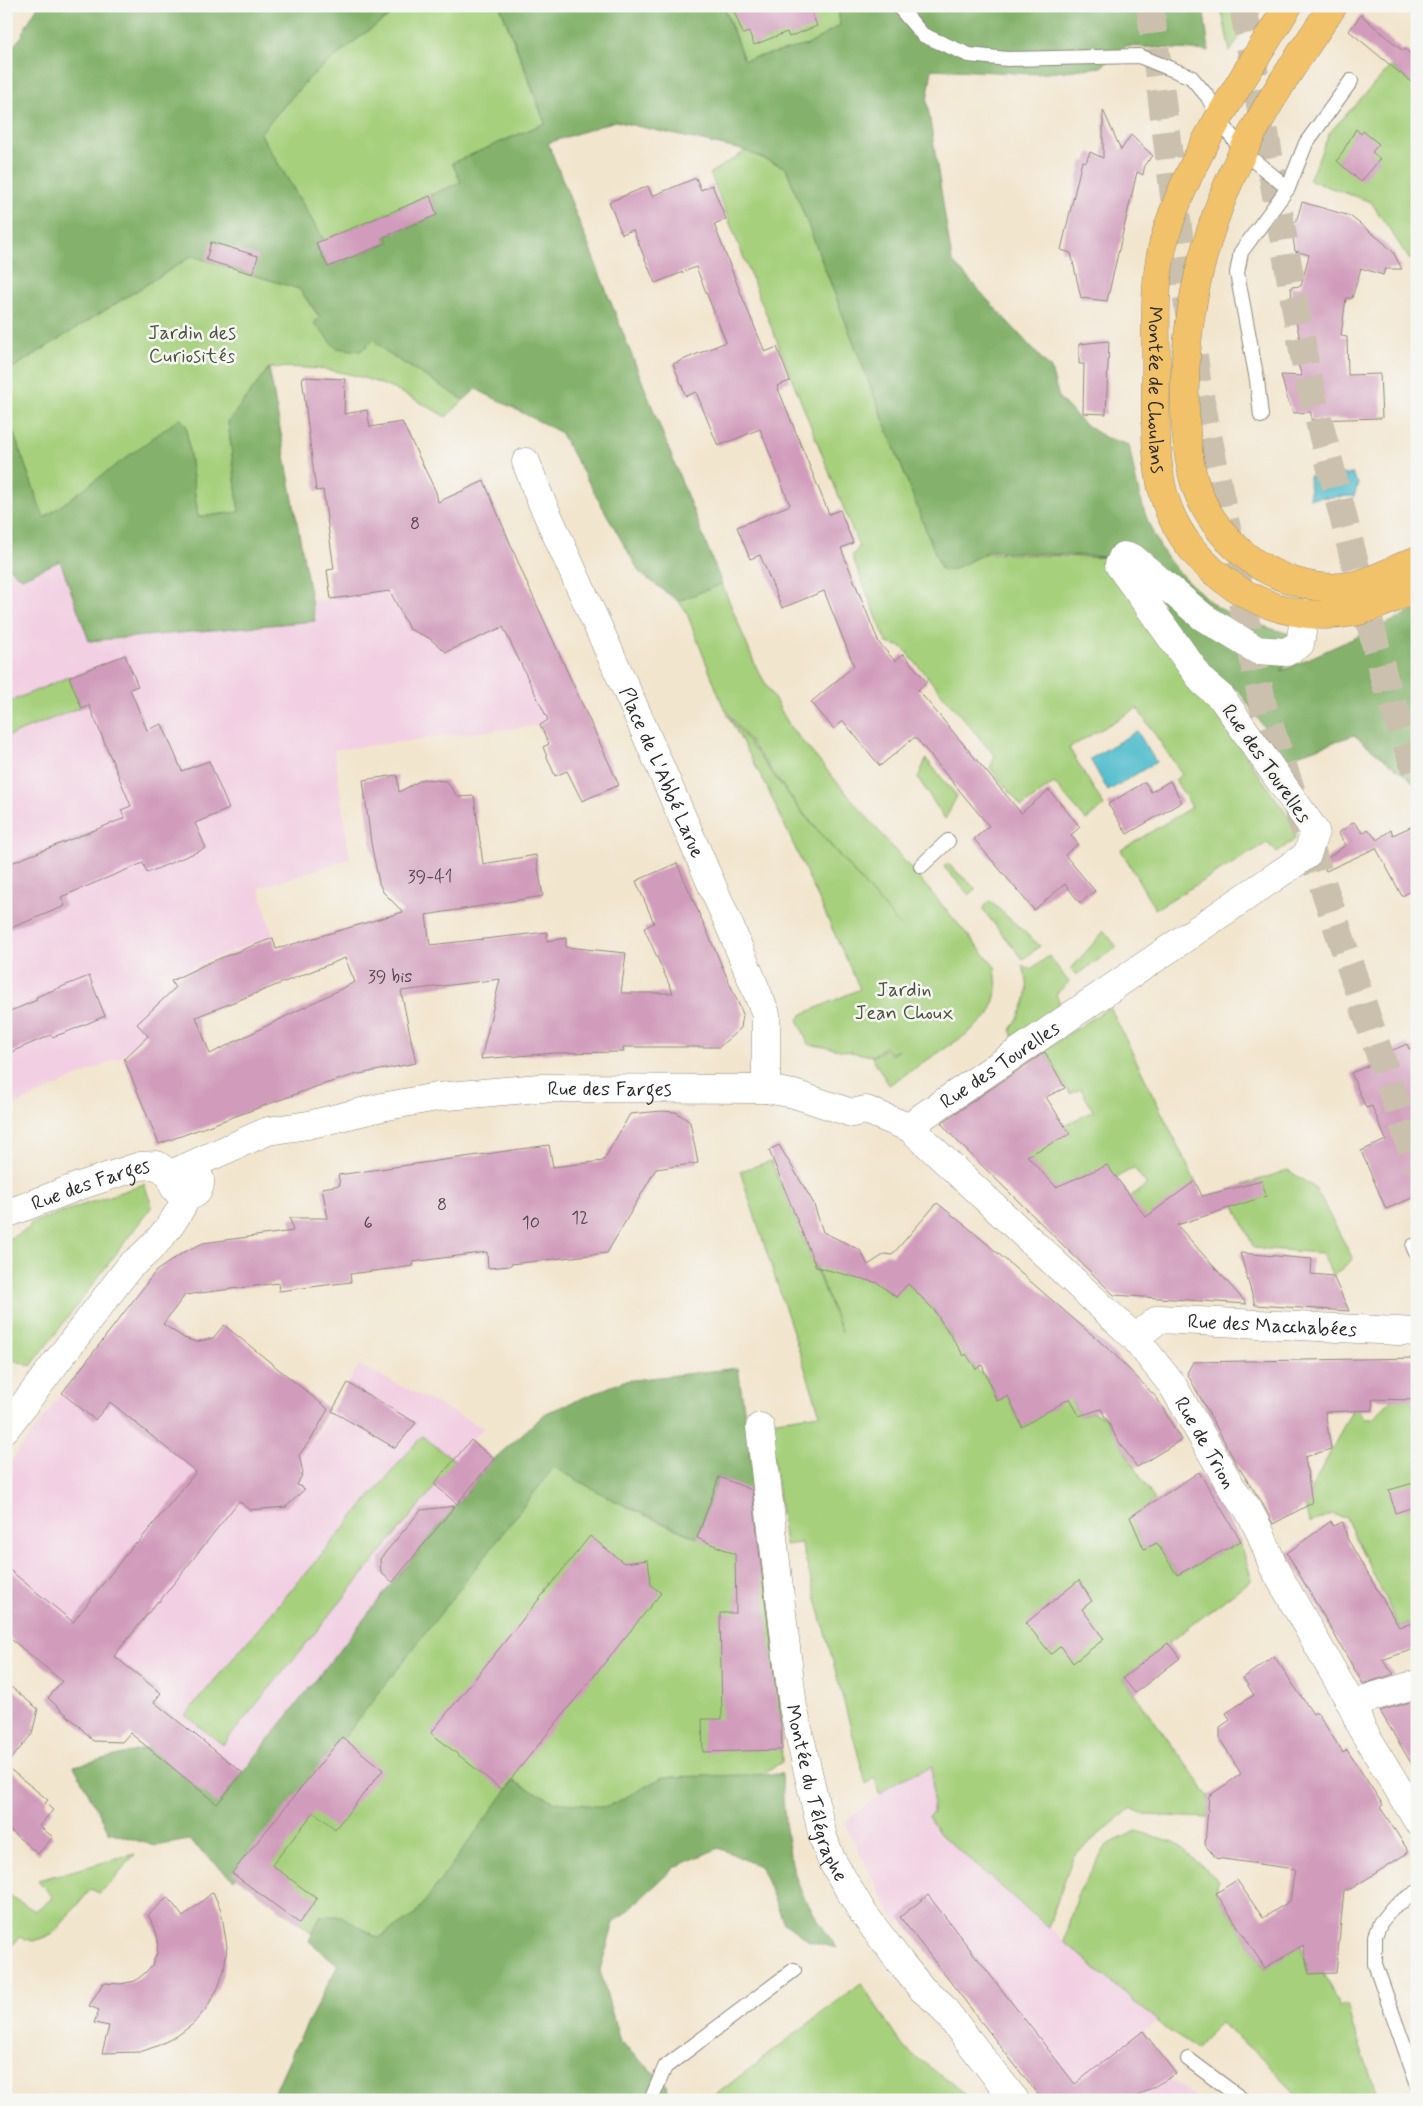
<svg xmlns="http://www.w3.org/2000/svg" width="1423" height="2106" font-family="Mynerve,sans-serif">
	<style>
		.built { fill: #f2cfe2 }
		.green { fill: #a6d07c; stroke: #687e54 }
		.forest { fill: #84b26c; stroke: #586e4c }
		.water { fill: #52becd; stroke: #3e747c }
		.building { fill: #d19cbc; fill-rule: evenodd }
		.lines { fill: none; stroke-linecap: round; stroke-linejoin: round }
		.highway-tunnel { stroke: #cac0ad; stroke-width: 28; stroke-dasharray: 28 14; stroke-linecap: butt }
		.lane-casing { stroke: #8e887c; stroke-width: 16 }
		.street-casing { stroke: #8e887c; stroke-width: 29 }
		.primary-casing { stroke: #8e887c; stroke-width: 29 }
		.lane { stroke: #fff; stroke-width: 14 }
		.street { stroke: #fff; stroke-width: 28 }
		.primary { stroke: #f2c26a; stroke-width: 28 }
		.labels { text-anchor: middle; stroke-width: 5; stroke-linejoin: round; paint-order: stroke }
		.number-label { font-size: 18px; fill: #54474f }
		.park-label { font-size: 20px; fill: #4a543f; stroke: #f6f6f2 }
		.street-label { font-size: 20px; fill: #2b2b2b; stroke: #f6f6f2 }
	</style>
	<rect width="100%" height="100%" fill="#f6f6f2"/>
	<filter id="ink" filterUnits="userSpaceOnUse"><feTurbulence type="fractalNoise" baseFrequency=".02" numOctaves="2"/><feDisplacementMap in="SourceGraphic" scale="10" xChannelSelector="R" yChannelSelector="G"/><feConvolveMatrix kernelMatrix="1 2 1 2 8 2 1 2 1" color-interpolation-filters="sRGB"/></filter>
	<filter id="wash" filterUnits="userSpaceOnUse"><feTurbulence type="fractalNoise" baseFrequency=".0096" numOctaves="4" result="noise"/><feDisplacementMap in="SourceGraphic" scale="20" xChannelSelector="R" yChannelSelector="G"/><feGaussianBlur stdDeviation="1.12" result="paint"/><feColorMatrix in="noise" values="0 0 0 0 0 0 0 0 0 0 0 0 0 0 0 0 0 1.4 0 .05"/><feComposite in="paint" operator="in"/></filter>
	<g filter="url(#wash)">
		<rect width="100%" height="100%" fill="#f2e5ce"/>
		<!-- built -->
		<g class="built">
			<path d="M30 478 89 641 315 621 311 601 364 595 382 572 409 629 425 636 446 652 540 610 619 785 582 801 567 772 555 776 543 747 548 744 540 725 334 750 350 859 259 888 273 936 208 960 172 978 187 1011 156 1026 123 1056 6 1109V499Z"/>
			<path d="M130 1303 161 1319 133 1355 184 1338 196 1342 203 1341 213 1338 224 1325 262 1355 259 1359 280 1371 328 1409 313 1437 315 1440 359 1365 484 1428 471 1440 494 1459 393 1582 217 1804 130 1733 122 1742 93 1741 79 1726 48 1698 62 1681 6 1635V1468Z"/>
			<path d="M932 1767 933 1813 928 1817 940 1834 1158 2022 1143 2032 1169 2078 1198 2100H1042L902 1920 897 1924 844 1823 899 1780Z"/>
		</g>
		<!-- green -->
		<g class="green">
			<path d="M404 6H500L545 123 452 163 461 182 324 240 260 133 309 78 365 33Z"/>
			<path d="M724 6H838L840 25 808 45 744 60Z"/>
			<path d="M1221 6H1259L1230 52 1221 7Z"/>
			<path d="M1391 66 1417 87V253L1410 260 1371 202 1309 180 1330 132Z"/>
			<path d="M746 151 786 168 942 571 954 569 986 553 1108 558 1297 829 1294 840 1277 852 1267 843 1155 909 1121 850 1192 807 1175 780 1182 774 1137 708 1069 748 1104 806 1086 820 1054 783 1022 807 990 768 995 756 902 647 887 643 852 556 859 547 710 173Z"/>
			<path d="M192 256 299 289 320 318 314 323 360 351 374 340 387 353 464 400 446 417C386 381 341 364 269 368L228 422 239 512 198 517 186 425 44 518 6 412V372Z"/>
			<path d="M722 584 756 667 791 728 995 967 997 989 990 1014 967 1034 889 1085 872 1057 885 1049 891 1055 899 1050 891 1053 885 1047 872 1056 808 1044 798 1019 803 1014 860 989 766 785 727 714 803 814 902 928 804 814 723 706 686 611 678 601Z"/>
			<path d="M69 677 81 707 6 737V703Z"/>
			<path d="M926 759 957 796 945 819 918 778Z"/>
			<path d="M947 863 976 889 969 895 944 867Z"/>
			<path d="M990 901 1040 946 1023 959 982 909Z"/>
			<path d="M1104 931 1117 947 1076 975 1071 969Z"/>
			<path d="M1049 956 1069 982 1056 994 1061 1006 1016 1038 1012 1035 1011 1030C1024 1008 1034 991 1022 965L1031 969Z"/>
			<path d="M1110 1007 1195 1181 1130 1236 1105 1214 1147 1185 1134 1168 1107 1182 1091 1172 1052 1190 1015 1151 1093 1111 1081 1089 1070 1094 1044 1050Z"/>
			<path d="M771 1161 842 1333 814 1262 881 1281 884 1288 895 1297 908 1284 934 1310 943 1326 976 1369 988 1379 997 1401 1008 1396 1022 1427 1070 1397 1079 1416 1092 1412 1105 1417 1155 1501 1130 1517 1144 1548 1157 1543 1177 1575 1239 1542 1252 1579 1123 1678 1209 1796 1208 1818 1145 1815 1131 1808 1074 1855 1048 1927 940 1834 928 1817 933 1813 932 1767 899 1780 879 1795 875 1777 866 1784 801 1543 785 1545 769 1421 820 1414 740 1171Z"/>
			<path d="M1288 1170 1315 1188 1353 1259 1333 1276 1322 1253 1254 1248 1228 1190Z"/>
			<path d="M144 1184 152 1206 31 1366 6 1358V1240L28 1229 31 1223Z"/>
			<path d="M1395 1395 1414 1400 1413 1411H1417V1622L1399 1627 1346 1518 1332 1514 1309 1523 1302 1493 1311 1490 1351 1412 1349 1398 1365 1419H1374Z"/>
			<path d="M422 1436 456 1461 223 1745 185 1715Z"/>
			<path d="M554 1467C620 1504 689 1543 765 1556L779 1672 782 1762 657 1835 487 2063 232 1873Z"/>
			<path d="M1136 1831 1174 1842 1218 1880 1216 1893 1265 1968 1301 1945 1309 1974 1324 1973 1339 2007 1347 2004 1353 2027 1379 2100H1298C1278 2069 1248 2045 1220 2023L1205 2037 1197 2049 1169 2031 1064 1941 1077 1895 1107 1845Z"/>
			<path d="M135 1854 114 1880 99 1893 91 1889 52 1935 33 1941 19 1937 6 1955V1893L35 1911 53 1898 38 1880Z"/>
			<path d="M861 1983 904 2048 974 2100H709Z"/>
		</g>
		<!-- forest -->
		<g class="forest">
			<path d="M38 6H404L365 33 309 78 260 133 324 240 316 244 328 267 386 243 384 237 437 215 430 196 461 182 452 163 545 123 528 75 500 6H723L744 60 808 45 840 25 838 6H1203L1209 51 1126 46 1101 67 1038 74 932 69 927 101 952 261 1051 369 1059 398 1084 424 1104 437 1129 445C1140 505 1150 552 1200 592 1206 598 1213 605 1221 609 1249 624 1281 631 1311 640L1281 671 1417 610V785L1354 735 1286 759 1239 691 1214 678 1110 557 989 551 954 569 942 571 786 168 746 151 615 121 548 143 722 584 678 601 640 573 560 432 476 389 464 400 387 353 374 340 360 351 336 348 314 323 320 317 299 289 192 256 6 372V54L23 35 22 33Z"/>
			<path d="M269 368 315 621 89 641 60 561 22 578 6 566V412L44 518 180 418 186 425 198 517 239 512 228 422Z"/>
			<path d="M738 1368 756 1492 719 1477 697 1538 611 1499 554 1467 234 1880 189 1840 155 1846 109 1832 74 1766 148 1748 218 1804 393 1582 494 1459 546 1413 624 1381Z"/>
			<path d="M782 1774C783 1808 786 1845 796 1878 803 1900 824 1929 837 1948L809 1941 784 1923 761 1867 719 1848 675 1867 614 1923 600 1970 620 2042 665 2083 672 2100H271L294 2049 338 1965 309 1941 320 1916H341L378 1938 415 1915 513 1781 556 1802 607 1807 663 1777Z"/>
		</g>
		<!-- water -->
		<g class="water">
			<path d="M1353 474V477L1358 483 1354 496 1310 498 1309 476Z"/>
			<path d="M1137 731 1156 762 1108 791 1090 759Z"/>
		</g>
		<g id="blocks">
			<!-- building -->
			<g class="building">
				<path d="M732 6H809L817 26 789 37 787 32 754 45 749 32 743 34Z"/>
				<path d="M1361 15 1403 51 1405 49 1417 59V87L1349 31Z"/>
				<path d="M1103 110 1121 150 1131 135 1153 156 1145 164 1143 175 1137 172 1107 301 1081 298 1071 253 1061 250 1082 161 1086 162 1090 152 1103 158Z"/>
				<path d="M1356 129 1361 134 1363 131 1379 144 1372 152 1380 159 1361 182 1337 161Z"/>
				<path d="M696 178 701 190 712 185 726 219 714 224 739 289 765 352 777 347 790 381 777 386 829 514 840 510 853 543 841 548 879 643 895 661 903 654 927 682 918 690 1021 813 1049 790 1080 827 1071 835 1078 844 1065 855 1095 891 1080 903 1065 884 1034 910 974 839 989 826 915 737 880 766 843 721 834 729 811 702 854 666 824 591 782 608 760 555 750 559 737 527 790 505 760 429 718 446 696 392 686 396 673 364 726 342 696 267 655 283 633 230 622 234 609 202 648 186 652 196Z"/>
				<path d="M430 196 437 215 384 237 386 243 328 267 316 243Z"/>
				<path d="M1302 202 1350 216 1383 242 1393 252 1402 269H1385L1383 275 1361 268 1352 298H1346L1341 336 1347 337 1348 375 1380 374 1382 418 1311 420V412L1294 413 1288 401 1281 375 1302 376 1292 347 1301 344 1292 303 1291 287 1301 286 1309 255 1295 251 1293 238 1292 223 1296 222Z"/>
				<path d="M211 242 258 256 253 274 206 260Z"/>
				<path d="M1109 341 1106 414 1083 413 1084 364H1079V344Z"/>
				<path d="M302 377 345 379 344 414 367 410 370 427 402 422 436 492 438 502 484 481 526 581 619 785 582 801 567 771 555 776 543 747 549 744 540 725 548 720 503 627 446 652 429 638 409 629 390 591 331 599 327 570 334 569 323 490 316 491Z"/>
				<path d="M125 655 138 686 130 689 147 730 162 724 182 771 209 761 229 809 195 823 206 848 147 873 143 863 61 897 65 906 6 930V865L125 818 121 810 131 806 89 705 82 709 69 677Z"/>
				<path d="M397 775 399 792 423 779 446 781 458 797 474 796 483 864 536 855 543 896 426 915 430 945 547 932V941L566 938V947L626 953 621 993H673L644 928 654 923 636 881 677 863 743 1014 741 1028 719 1047H623L624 1052 555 1053 481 1059 500 979 401 991 416 1063 354 1075 318 1086 159 1144 124 1059 148 1036 137 1024 175 988 171 981 208 963 273 938 276 949 403 912 383 892 379 883 371 843 363 780ZM345 958 355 982 210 1054 196 1017Z"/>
				<path d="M1170 781 1182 802 1127 834 1108 804 1145 782 1151 792Z"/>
				<path d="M1354 822 1363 833 1368 829 1377 840 1391 830 1393 835 1417 824V888L1402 896 1376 848 1326 871 1322 862 1346 845 1338 833Z"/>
				<path d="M89 976 105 1016 67 1032 52 1037 51 1035 6 1054V1013L37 1000 36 997Z"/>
				<path d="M1407 1044 1409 1049 1417 1046V1196L1386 1209 1361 1151 1386 1140 1372 1106 1366 1108 1351 1073 1375 1063 1374 1058Z"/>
				<path d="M1045 1052 1065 1088 1046 1097 1070 1134 1027 1156 1056 1187 1107 1165 1146 1217 1195 1181 1202 1196 1262 1181 1266 1196 1177 1225 1247 1304 1114 1295 957 1141 941 1123Z"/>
				<path d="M662 1111 676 1112 690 1122 698 1163 656 1169 607 1253 511 1264 510 1266 488 1268 487 1252 413 1262V1266L350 1274 351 1282 279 1291 278 1283 185 1295 163 1324 184 1338 196 1342 213 1338 224 1325 328 1409 312 1438 299 1455 303 1473 297 1485 305 1489 286 1507 249 1510 239 1501 159 1602 158 1601 114 1656 161 1693 154 1702 243 1773 217 1804 130 1733 122 1742 93 1741 79 1726 48 1698 62 1681 6 1635V1567L73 1622 135 1543 137 1544 196 1472 110 1402 95 1420 62 1393 156 1271 184 1252 203 1243 293 1231 290 1218H328L322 1188 340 1185 338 1175 549 1145 553 1167 603 1161 630 1114Z"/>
				<path d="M779 1145 813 1202 823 1232 860 1250 868 1265 885 1254 892 1255 937 1203 971 1230 1113 1353 1157 1398 1181 1440 1137 1467 1117 1439 1101 1409 1079 1416 1070 1398 1022 1427 1008 1396 997 1401 982 1365 976 1369 966 1354 964 1356 934 1310 908 1284 896 1297 878 1283 816 1267 769 1150Z"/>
				<path d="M1240 1253 1312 1259 1311 1274 1333 1276 1349 1311 1255 1305Z"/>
				<path d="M1417 1358V1400L1372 1399 1373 1410 1325 1412 1331 1449 1305 1457 1312 1503 1273 1524 1262 1502 1237 1465 1187 1373 1193 1362Z"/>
				<path d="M348 1383 416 1423 395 1448 332 1411Z"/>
				<path d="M471 1440 494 1459 457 1504 434 1484Z"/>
				<path d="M1199 1472 1241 1541 1177 1575 1157 1543 1144 1549 1130 1517Z"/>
				<path d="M719 1477 752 1490 778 1709 781 1725 782 1750 703 1752 702 1719H722L720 1613H736L735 1554 697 1538Z"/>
				<path d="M1417 1482V1506L1395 1513 1389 1490Z"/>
				<path d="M455 1506 393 1582 381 1573 380 1559 421 1510Z"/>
				<path d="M1331 1521 1332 1526 1343 1522 1347 1538 1399 1627 1417 1622V1648L1382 1660 1394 1674 1363 1684 1287 1553Z"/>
				<path d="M590 1536 624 1563 648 1560 651 1585 661 1593 502 1790 431 1733Z"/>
				<path d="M1079 1580 1092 1601 1082 1609 1104 1639 1073 1663 1061 1646 1051 1654 1026 1623Z"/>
				<path d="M1168 1643 1180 1658 1135 1693 1123 1678Z"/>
				<path d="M1274 1656 1313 1714 1317 1712 1343 1753 1347 1750 1383 1805 1380 1807 1409 1852 1349 1890H1344L1336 1973 1309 1974 1303 1945 1265 1968 1216 1893 1237 1880 1263 1918 1290 1901 1295 1869 1216 1858 1205 1845 1209 1796 1241 1774 1220 1739V1727L1230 1720 1226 1713 1254 1695 1243 1678Z"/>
				<path d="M6 1683 38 1709 32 1734 6 1765Z"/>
				<path d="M1417 1700V1773L1380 1711Z"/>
				<path d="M342 1737 383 1770 335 1829 314 1812 272 1865 317 1899 299 1923 232 1873Z"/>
				<path d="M6 1766 48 1800 45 1803 53 1810 39 1826 53 1837 38 1854 6 1827Z"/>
				<path d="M213 1892 221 1910 227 1947 224 1970 218 1988 205 2010 193 2024 177 2036 157 2046 140 2052 102 2053 109 2026 94 2023 99 2010 89 2006 103 1983 121 1984 135 1981 145 1973 152 1965 157 1953 158 1939 154 1926 148 1915 168 1897 183 1917Z"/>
				<path d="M928 1895 1075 2084 1143 2031 1176 2074 1131 2100H1042L900 1917Z"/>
			</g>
		</g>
	</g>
	<g filter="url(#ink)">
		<use href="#blocks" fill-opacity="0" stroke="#8e887c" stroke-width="1"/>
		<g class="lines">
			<!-- highway-tunnel -->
			<g class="highway-tunnel">
				<path d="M1150 6 1189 315"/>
				<path d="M1243 6 1307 374 1385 682 1417 775"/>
				<path d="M1194 355 1197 381 1263 706 1417 1166"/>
			</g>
			<defs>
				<g id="lane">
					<path d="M898 6 923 35 969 55 1007 59 1139 56 1191 77 1208 97 1219 119 1243 152 1288 188 1306 143 1351 81"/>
					<path d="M1261 416 1257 380 1237 273 1241 252 1288 188"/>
					<path d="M921 866 948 841"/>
					<path d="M1413 1246 1417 1255"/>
					<path d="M1417 1892 1393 1907 1380 1923 1375 1936V1964L1417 2083"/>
					<path d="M1188 2059 1243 2100"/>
					<path d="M651 2100 665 2067 794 1970"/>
				</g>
				<g id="street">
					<path id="s1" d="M526 462 539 496 631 700 731 929 766 1014V1089"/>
					<path id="s2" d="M910 1128 922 1117 1307 855 1315 831 1222 698 1203 682 1119 565 1123 556 1133 558 1203 617 1257 650 1286 652 1300 644 1305 613"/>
					<path id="s3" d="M184 1169C193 1169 201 1174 200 1183 199 1209 156 1189 180 1170L268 1131 308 1125 382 1107 437 1097 539 1088 766 1089 794 1094 852 1113 866 1110 910 1128 1135 1338 1173 1386 1232 1488 1248 1509 1260 1532 1273 1566 1353 1707 1361 1727 1417 1820"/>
					<path id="s4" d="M6 1214 79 1186 140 1166 157 1165 174 1177"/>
					<path id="s5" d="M1135 1338 1159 1319 1417 1332"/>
					<path id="s6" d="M760 1427 793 1707 823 1837 831 1859 863 1913 900 1962 922 1989 939 2003 1015 2100"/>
					<path d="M6 1428 130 1266C154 1248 175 1223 187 1196"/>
					<path d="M1353 1707 1372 1697 1417 1684"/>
				</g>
				<g id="primary">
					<path id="s7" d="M1288 6C1243 79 1191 152 1166 234 1153 275 1156 321 1156 363 1156 403 1153 458 1164 496 1186 573 1275 629 1354 612 1376 607 1397 597 1417 588"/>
					<path d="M1333 6C1309 42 1283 78 1262 116 1210 206 1182 306 1185 410 1187 470 1195 511 1241 552 1270 577 1316 594 1355 585 1376 580 1397 568 1417 560"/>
				</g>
			</defs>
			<!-- lane casing -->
			<use href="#lane" class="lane-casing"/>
			<!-- street casing -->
			<use href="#street" class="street-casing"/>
			<!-- primary casing -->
			<use href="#primary" class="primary-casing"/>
			<!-- lane -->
			<use href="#lane" class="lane"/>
			<!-- street -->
			<use href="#street" class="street"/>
			<!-- primary -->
			<use href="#primary" class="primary"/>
		</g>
	</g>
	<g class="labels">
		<!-- number labels -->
		<g class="number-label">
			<text x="415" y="529">8</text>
			<text x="430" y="882">39-41</text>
			<text x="390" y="982">39 bis</text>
			<text x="442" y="1210">8</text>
			<text x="580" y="1223">12</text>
			<text x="368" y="1228">6</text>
			<text x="531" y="1228">10</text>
		</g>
		<!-- park labels -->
		<g class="park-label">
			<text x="192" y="339">Jardin des<tspan x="192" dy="23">Curiosités</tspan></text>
			<text x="904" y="996">Jardin<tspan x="904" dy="23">Jean Choux</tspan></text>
		</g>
		<!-- street labels -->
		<g class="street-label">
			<text dy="7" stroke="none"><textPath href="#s7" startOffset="416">Montée de Choulans</textPath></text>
			<text transform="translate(1267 763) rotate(55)" y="7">Rue des Tourelles</text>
			<text dy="7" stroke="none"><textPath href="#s1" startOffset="339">Place de L'Abbé Larue</textPath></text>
			<text dy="7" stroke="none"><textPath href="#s2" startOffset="110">Rue des Tourelles</textPath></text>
			<text dy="7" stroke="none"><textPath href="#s3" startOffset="522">Rue des Farges</textPath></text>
			<text dy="7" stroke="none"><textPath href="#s4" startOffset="90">Rue des Farges</textPath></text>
			<text dy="7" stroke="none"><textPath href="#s5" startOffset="144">Rue des Macchabées</textPath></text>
			<text dy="7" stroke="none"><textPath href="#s3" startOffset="1264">Rue de Trion</textPath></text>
			<text dy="7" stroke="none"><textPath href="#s6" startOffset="371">Montée du Télégraphe</textPath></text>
		</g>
	</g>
	<!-- margin -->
	<rect width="1423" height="2106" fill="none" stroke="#f6f6f2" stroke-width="25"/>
</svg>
